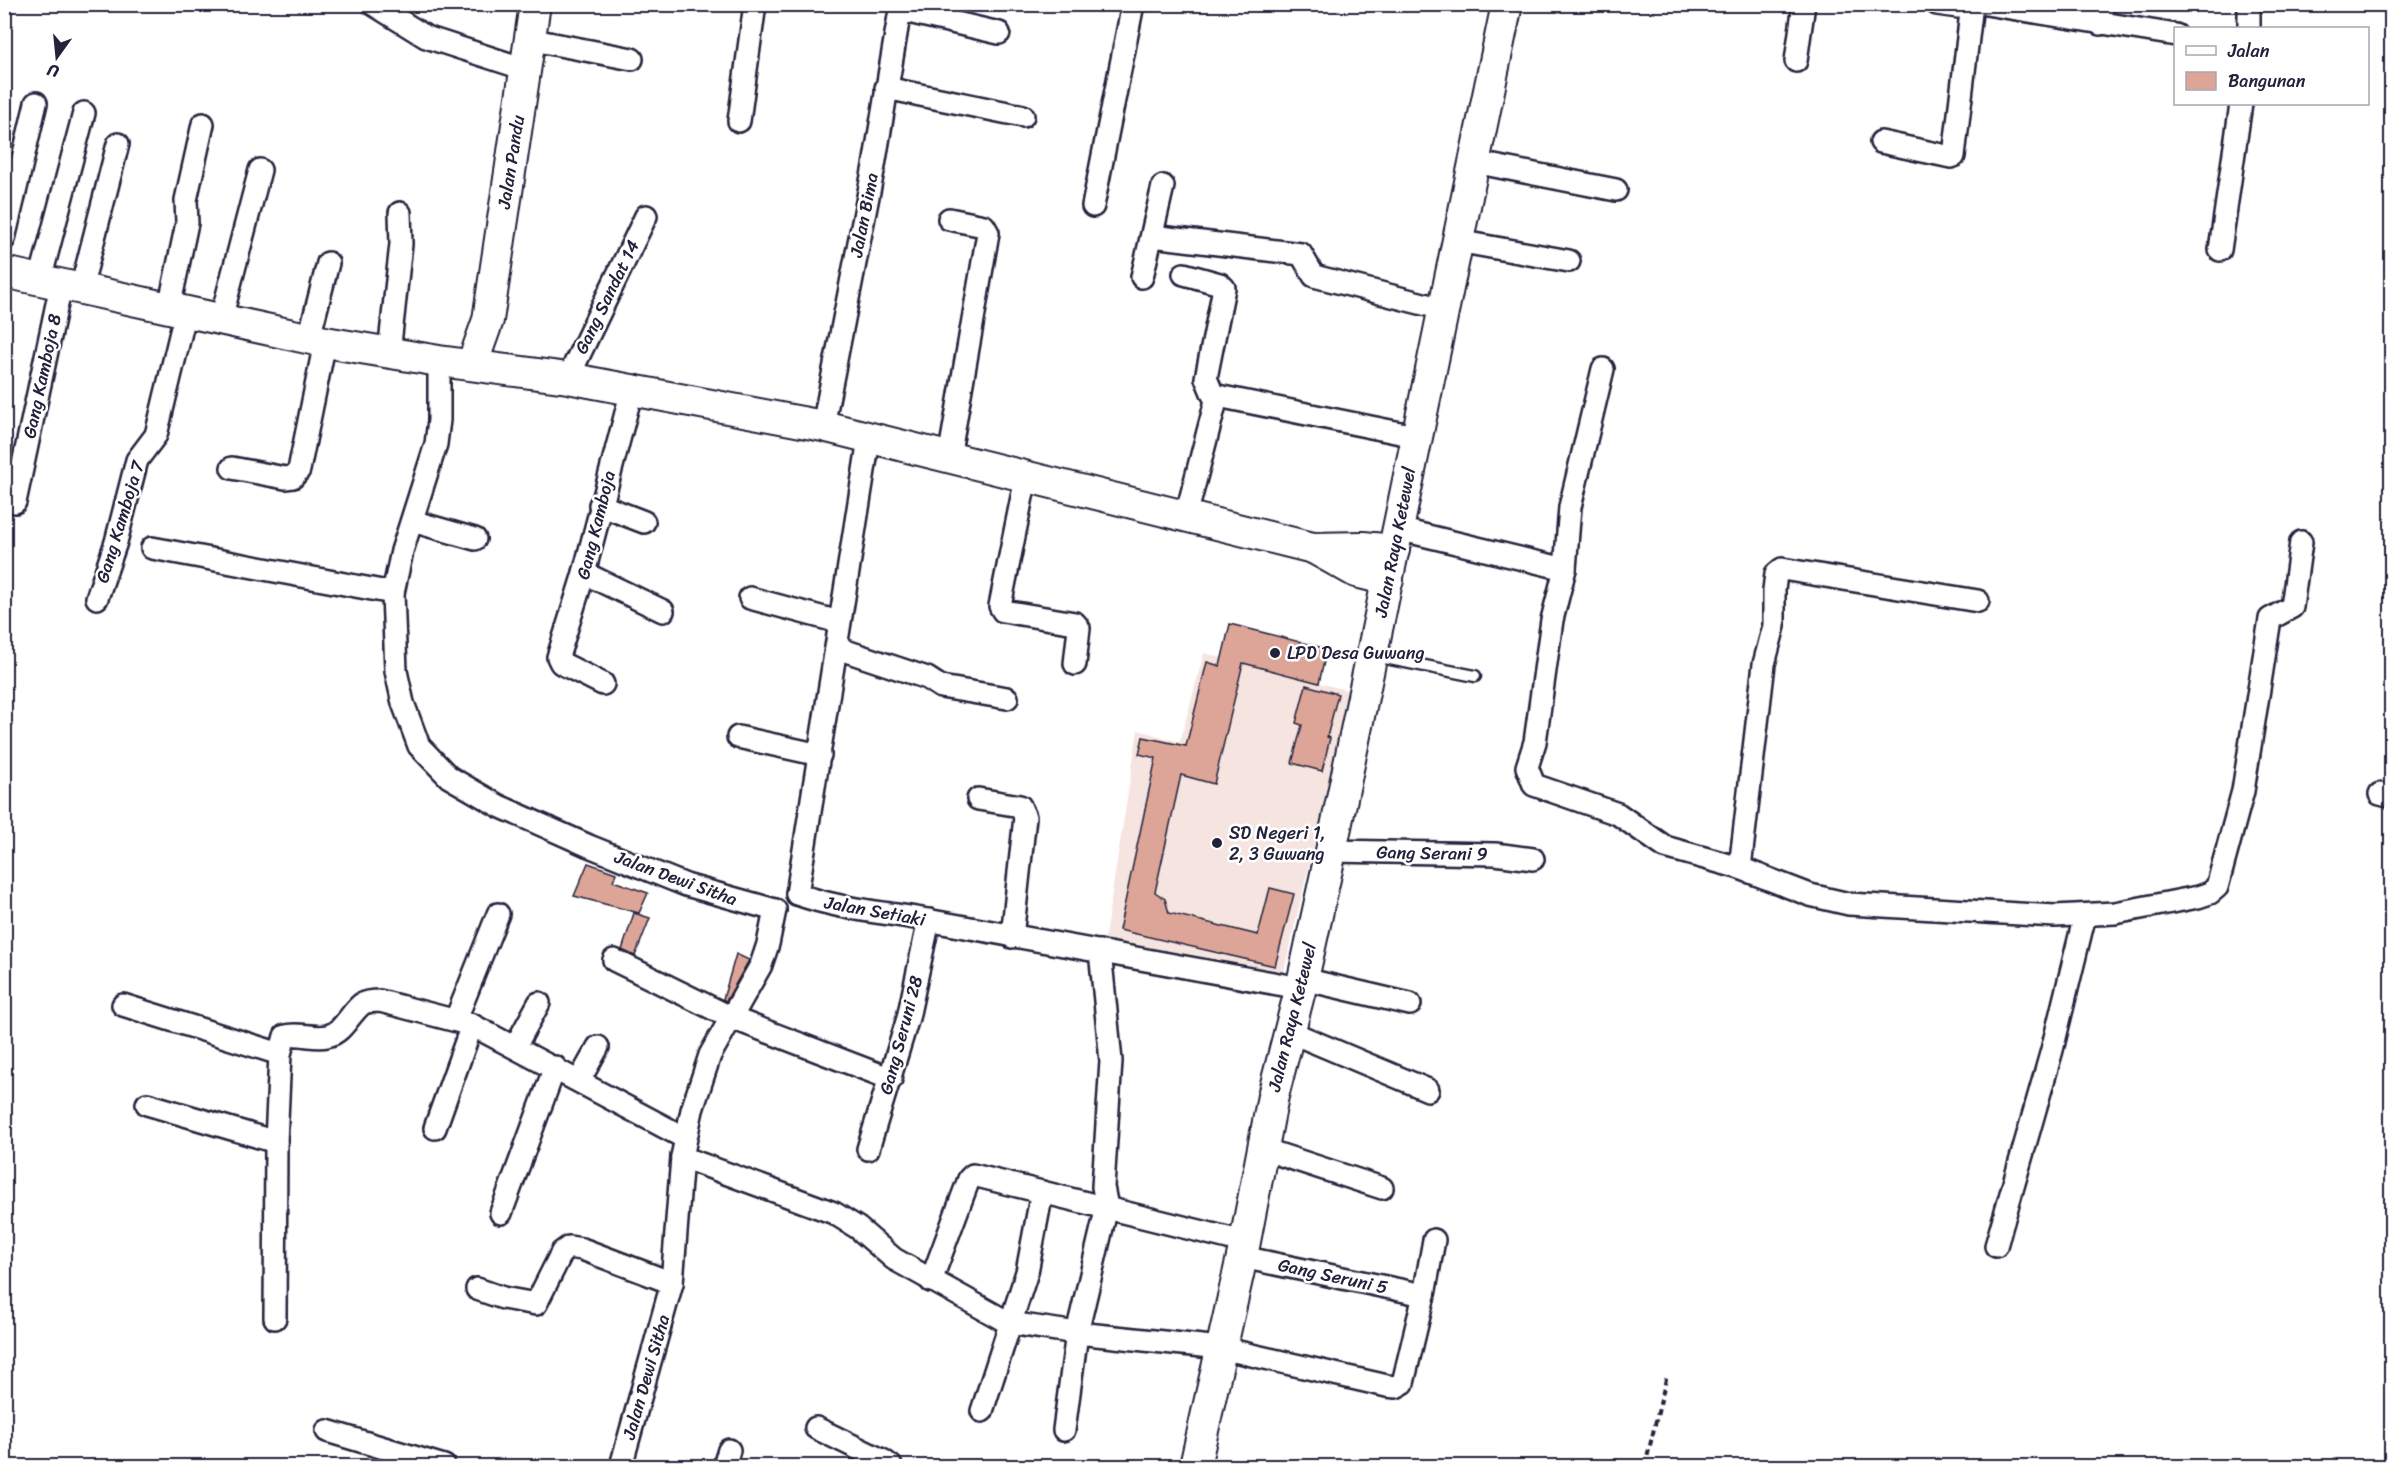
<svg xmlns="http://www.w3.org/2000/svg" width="2396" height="1471" font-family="Sriracha,sans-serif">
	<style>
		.built { fill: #f5e4e0 }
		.building { fill: #dda598; stroke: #22223b; stroke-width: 1.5 }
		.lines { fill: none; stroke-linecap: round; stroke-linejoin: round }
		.lane-casing { stroke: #22223b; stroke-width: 15 }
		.street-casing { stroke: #22223b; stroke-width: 26 }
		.secondary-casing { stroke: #22223b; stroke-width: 34 }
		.path { stroke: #22223b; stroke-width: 4; stroke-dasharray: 6 4.5; stroke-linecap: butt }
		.lane { stroke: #fff; stroke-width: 10 }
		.street { stroke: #fff; stroke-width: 21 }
		.secondary { stroke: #fff; stroke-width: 30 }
		.poi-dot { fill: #22223b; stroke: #fff; stroke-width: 2 }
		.labels { text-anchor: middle; stroke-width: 5; stroke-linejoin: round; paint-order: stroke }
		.street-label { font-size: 18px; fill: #22223b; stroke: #fff }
		.poi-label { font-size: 18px; fill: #22223b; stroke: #fff; text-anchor: start }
	</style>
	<rect width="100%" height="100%" fill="#fff"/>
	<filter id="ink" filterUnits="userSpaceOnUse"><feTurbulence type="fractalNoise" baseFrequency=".0167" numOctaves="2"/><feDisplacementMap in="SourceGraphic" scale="12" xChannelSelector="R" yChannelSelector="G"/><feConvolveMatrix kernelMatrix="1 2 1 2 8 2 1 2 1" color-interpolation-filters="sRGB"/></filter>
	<g filter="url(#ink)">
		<!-- built -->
		<path class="built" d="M1204 653 1350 691 1283 975 1104 943 1138 730 1180 742Z"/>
		<!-- building -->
		<g class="building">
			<path d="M1230 624 1327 649 1319 683 1243 663 1214 784 1181 775 1155 892 1165 899 1169 913 1258 935 1270 888 1294 894 1275 966 1119 930 1156 758 1139 754 1143 737 1186 746 1207 662 1220 666Z"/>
			<path d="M1306 685 1338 694 1327 737 1330 738 1322 771 1292 763 1302 725 1296 723Z"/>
			<path d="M588 863 616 873 613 881 648 893 639 913 574 896Z"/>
			<path d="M634 913 650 918 635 956 622 950Z"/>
			<path d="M736 954 749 960 726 1001 723 999Z"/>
		</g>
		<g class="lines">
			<defs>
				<path id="lane" d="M1375 656 1475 676"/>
				<g id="street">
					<path d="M373 4 426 37 525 69"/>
					<path d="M1937 4 1958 7 1971 5"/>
					<path d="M1986 4 2176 35"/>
					<path d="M2249 4V28"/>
					<path d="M900 10 999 33"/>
					<path d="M2100 24 2103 4"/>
					<path d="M528 39 632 59"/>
					<path d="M1796 61 1804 4"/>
					<path d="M886 88 1023 116"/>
					<path d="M739 121 755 4"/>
					<path d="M1881 142 1951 157 1954 156 1972 4"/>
					<path d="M1474 162 1616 190"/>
					<path d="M1093 206 1133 4"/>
					<path d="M1152 236 1301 254 1314 276 1443 309"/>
					<path d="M4 239 36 103"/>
					<path d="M1457 241 1569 261"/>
					<path d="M2220 250 2241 104"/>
					<path d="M1184 274 1220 284 1224 288 1206 378 1213 395 1415 436"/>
					<path d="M1142 277 1163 186"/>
					<path d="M40 280 84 113"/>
					<path d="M81 289 118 144"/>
					<path d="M169 308 187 223 186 200 203 124"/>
					<path d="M221 319 260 170"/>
					<path d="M309 338 328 263"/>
					<path d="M389 353 401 244 400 213"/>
					<path d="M439 361V420L436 444 402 551 393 593 396 671 403 703 419 746 449 777 499 806 589 846 686 885 775 910"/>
					<path d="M1603 369 1570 507 1565 569 1552 620 1535 742 1527 767 1534 785 1618 814 1665 847 1740 868 1810 895 1849 904 2055 916 2115 913 2198 897 2210 893 2217 887 2243 791 2270 619 2292 607 2301 542"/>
					<path d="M568 378 646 216"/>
					<path d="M823 426 874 166 901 4"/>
					<path d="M949 458 988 233 984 226 949 219"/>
					<path d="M232 468 285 478 293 477 299 470 325 342"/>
					<path d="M1026 477 1000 606 1003 611 1075 623 1079 628 1075 664"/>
					<path d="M15 502 61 285"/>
					<path d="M600 505 644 522"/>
					<path d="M1186 516 1217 397"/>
					<path d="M412 521 475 539"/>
					<path d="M1398 529 1565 569"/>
					<path d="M152 548 393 593"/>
					<path d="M584 573 663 611"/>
					<path d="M97 598 116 542 137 460 156 435 186 311"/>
					<path d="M750 598 839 622"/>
					<path d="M837 648 927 678 941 687 1007 698"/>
					<path d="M603 684 561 663 558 657 584 573 632 390"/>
					<path d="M738 737 820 755"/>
					<path d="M2380 794 2392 797"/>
					<path d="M978 799 1020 806 1025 817 1012 937"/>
					<path d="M1331 851 1495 854 1533 859"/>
					<path d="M1740 868 1764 664 1774 626V590L1776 574 1782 569 1978 601"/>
					<path d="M797 894C841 910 886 912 932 921 1054 944 1177 965 1300 988"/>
					<path d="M797 894 869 439"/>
					<path d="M614 960 732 1018 891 1079"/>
					<path d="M1303 979 1410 1004"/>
					<path d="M123 1005 280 1054"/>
					<path d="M456 1019 498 914"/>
					<path d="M1288 1031 1428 1090"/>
					<path d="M515 1047 539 1003"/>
					<path d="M579 1081 598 1047"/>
					<path d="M147 1104 276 1142"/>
					<path d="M435 1128 472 1025"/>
					<path d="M868 1149 908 1018 929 920"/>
					<path d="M1263 1149 1382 1188"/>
					<path d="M682 1157 834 1213 858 1228 894 1259 1009 1323 1077 1333 1221 1348 1387 1386 1396 1387 1403 1383 1424 1295 1434 1240"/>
					<path d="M501 1213 555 1067"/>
					<path d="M1996 1246 2052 1050 2085 915"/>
					<path d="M1242 1257 1424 1295"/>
					<path d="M931 1281 969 1179 973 1175 1244 1242"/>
					<path d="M477 1289 503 1298 536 1304 562 1252 569 1247 582 1249 672 1283"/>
					<path d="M275 1318 276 1142 280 1054 285 1036C299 1032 313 1039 327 1036 343 1033 350 1013 362 1004 367 1001 375 1001 380 1001L472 1025 685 1138"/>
					<path d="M982 1411 1027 1272 1042 1192"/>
					<path d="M816 1428 884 1461 891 1466"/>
					<path d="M1064 1430 1077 1333 1107 1207 1103 1187 1111 1061 1100 951"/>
					<path d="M327 1431 444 1466"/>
					<path d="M621 1466 672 1283 682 1157 692 1110 710 1055 761 965 768 944 775 910"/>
					<path d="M724 1466 729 1450"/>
				</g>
				<g id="secondary">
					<path d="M4 272 325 342 439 361 568 378 823 426 1313 548 1363 547 1394 550"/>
					<path d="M472 365 488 320 535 4"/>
					<path d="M1313 548 1356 572 1388 580"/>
					<path d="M1195 1466 1242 1257 1273 1096 1303 979 1331 851 1507 4"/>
				</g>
			</defs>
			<!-- lane casing -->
			<use href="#lane" class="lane-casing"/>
			<!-- street casing -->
			<use href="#street" class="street-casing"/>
			<!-- secondary casing -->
			<use href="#secondary" class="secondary-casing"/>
			<!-- path -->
			<path class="path" d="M1645 1466 1667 1375"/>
			<!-- lane -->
			<use href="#lane" class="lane"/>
			<!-- street -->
			<use href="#street" class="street"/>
			<!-- secondary -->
			<use href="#secondary" class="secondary"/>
		</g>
	</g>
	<!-- markers -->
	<g class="poi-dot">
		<circle cx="1275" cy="653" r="6"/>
		<circle cx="1217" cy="843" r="6"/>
	</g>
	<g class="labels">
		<!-- street labels -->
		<g class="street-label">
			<text transform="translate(511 162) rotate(-81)" y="6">Jalan Pandu</text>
			<text transform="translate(864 215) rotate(-79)" y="6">Jalan Bima</text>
			<text transform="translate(607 297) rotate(-64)" y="6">Gang Sandat 14</text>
			<text transform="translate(42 376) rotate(-78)" y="6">Gang Kamboja 8</text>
			<text transform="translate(120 522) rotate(-73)" y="6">Gang Kamboja 7</text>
			<text transform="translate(596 525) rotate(-76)" y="6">Gang Kamboja</text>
			<text transform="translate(1395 542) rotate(-79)" y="6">Jalan Raya Ketewel</text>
			<text transform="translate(1432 853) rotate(1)" y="6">Gang Serani 9</text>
			<text transform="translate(676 878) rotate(20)" y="6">Jalan Dewi Sitha</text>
			<text transform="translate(875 911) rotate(10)" y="6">Jalan Setiaki</text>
			<text transform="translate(1292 1017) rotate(-76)" y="6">Jalan Raya Ketewel</text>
			<text transform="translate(901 1035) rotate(-75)" y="6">Gang Seruni 28</text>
			<text transform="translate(1333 1276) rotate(12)" y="6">Gang Seruni 5</text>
			<text transform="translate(646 1377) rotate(-74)" y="6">Jalan Dewi Sitha</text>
		</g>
		<!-- poi labels -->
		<g class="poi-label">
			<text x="1287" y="659">LPD Desa Guwang</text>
			<text x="1229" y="839">SD Negeri 1,<tspan x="1229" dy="21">2, 3 Guwang</tspan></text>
		</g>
	</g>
	<!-- margin -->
	<rect width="2396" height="1471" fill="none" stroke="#fff" stroke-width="24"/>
	<rect x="12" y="12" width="2372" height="1447" fill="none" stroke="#22223b" stroke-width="2" filter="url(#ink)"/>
	<!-- legend -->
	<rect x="2174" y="27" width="195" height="78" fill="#ffffff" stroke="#a7a7b1" stroke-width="1.5"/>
	<rect x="2186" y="46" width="30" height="9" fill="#ffffff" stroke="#a7a7b1" stroke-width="1.5"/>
	<text x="2228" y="57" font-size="18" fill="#22223b">Jalan</text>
	<rect x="2186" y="72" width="30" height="18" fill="#dda598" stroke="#a7a7b1" stroke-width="1.5"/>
	<text x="2228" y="87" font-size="18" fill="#22223b">Bangunan</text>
	<!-- north arrow -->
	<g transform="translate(57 57) rotate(195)" stroke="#ffffff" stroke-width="4.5" paint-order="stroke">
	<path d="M0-4.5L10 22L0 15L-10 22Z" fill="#22223b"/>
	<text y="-9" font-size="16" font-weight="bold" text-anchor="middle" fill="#22223b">U</text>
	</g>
</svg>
